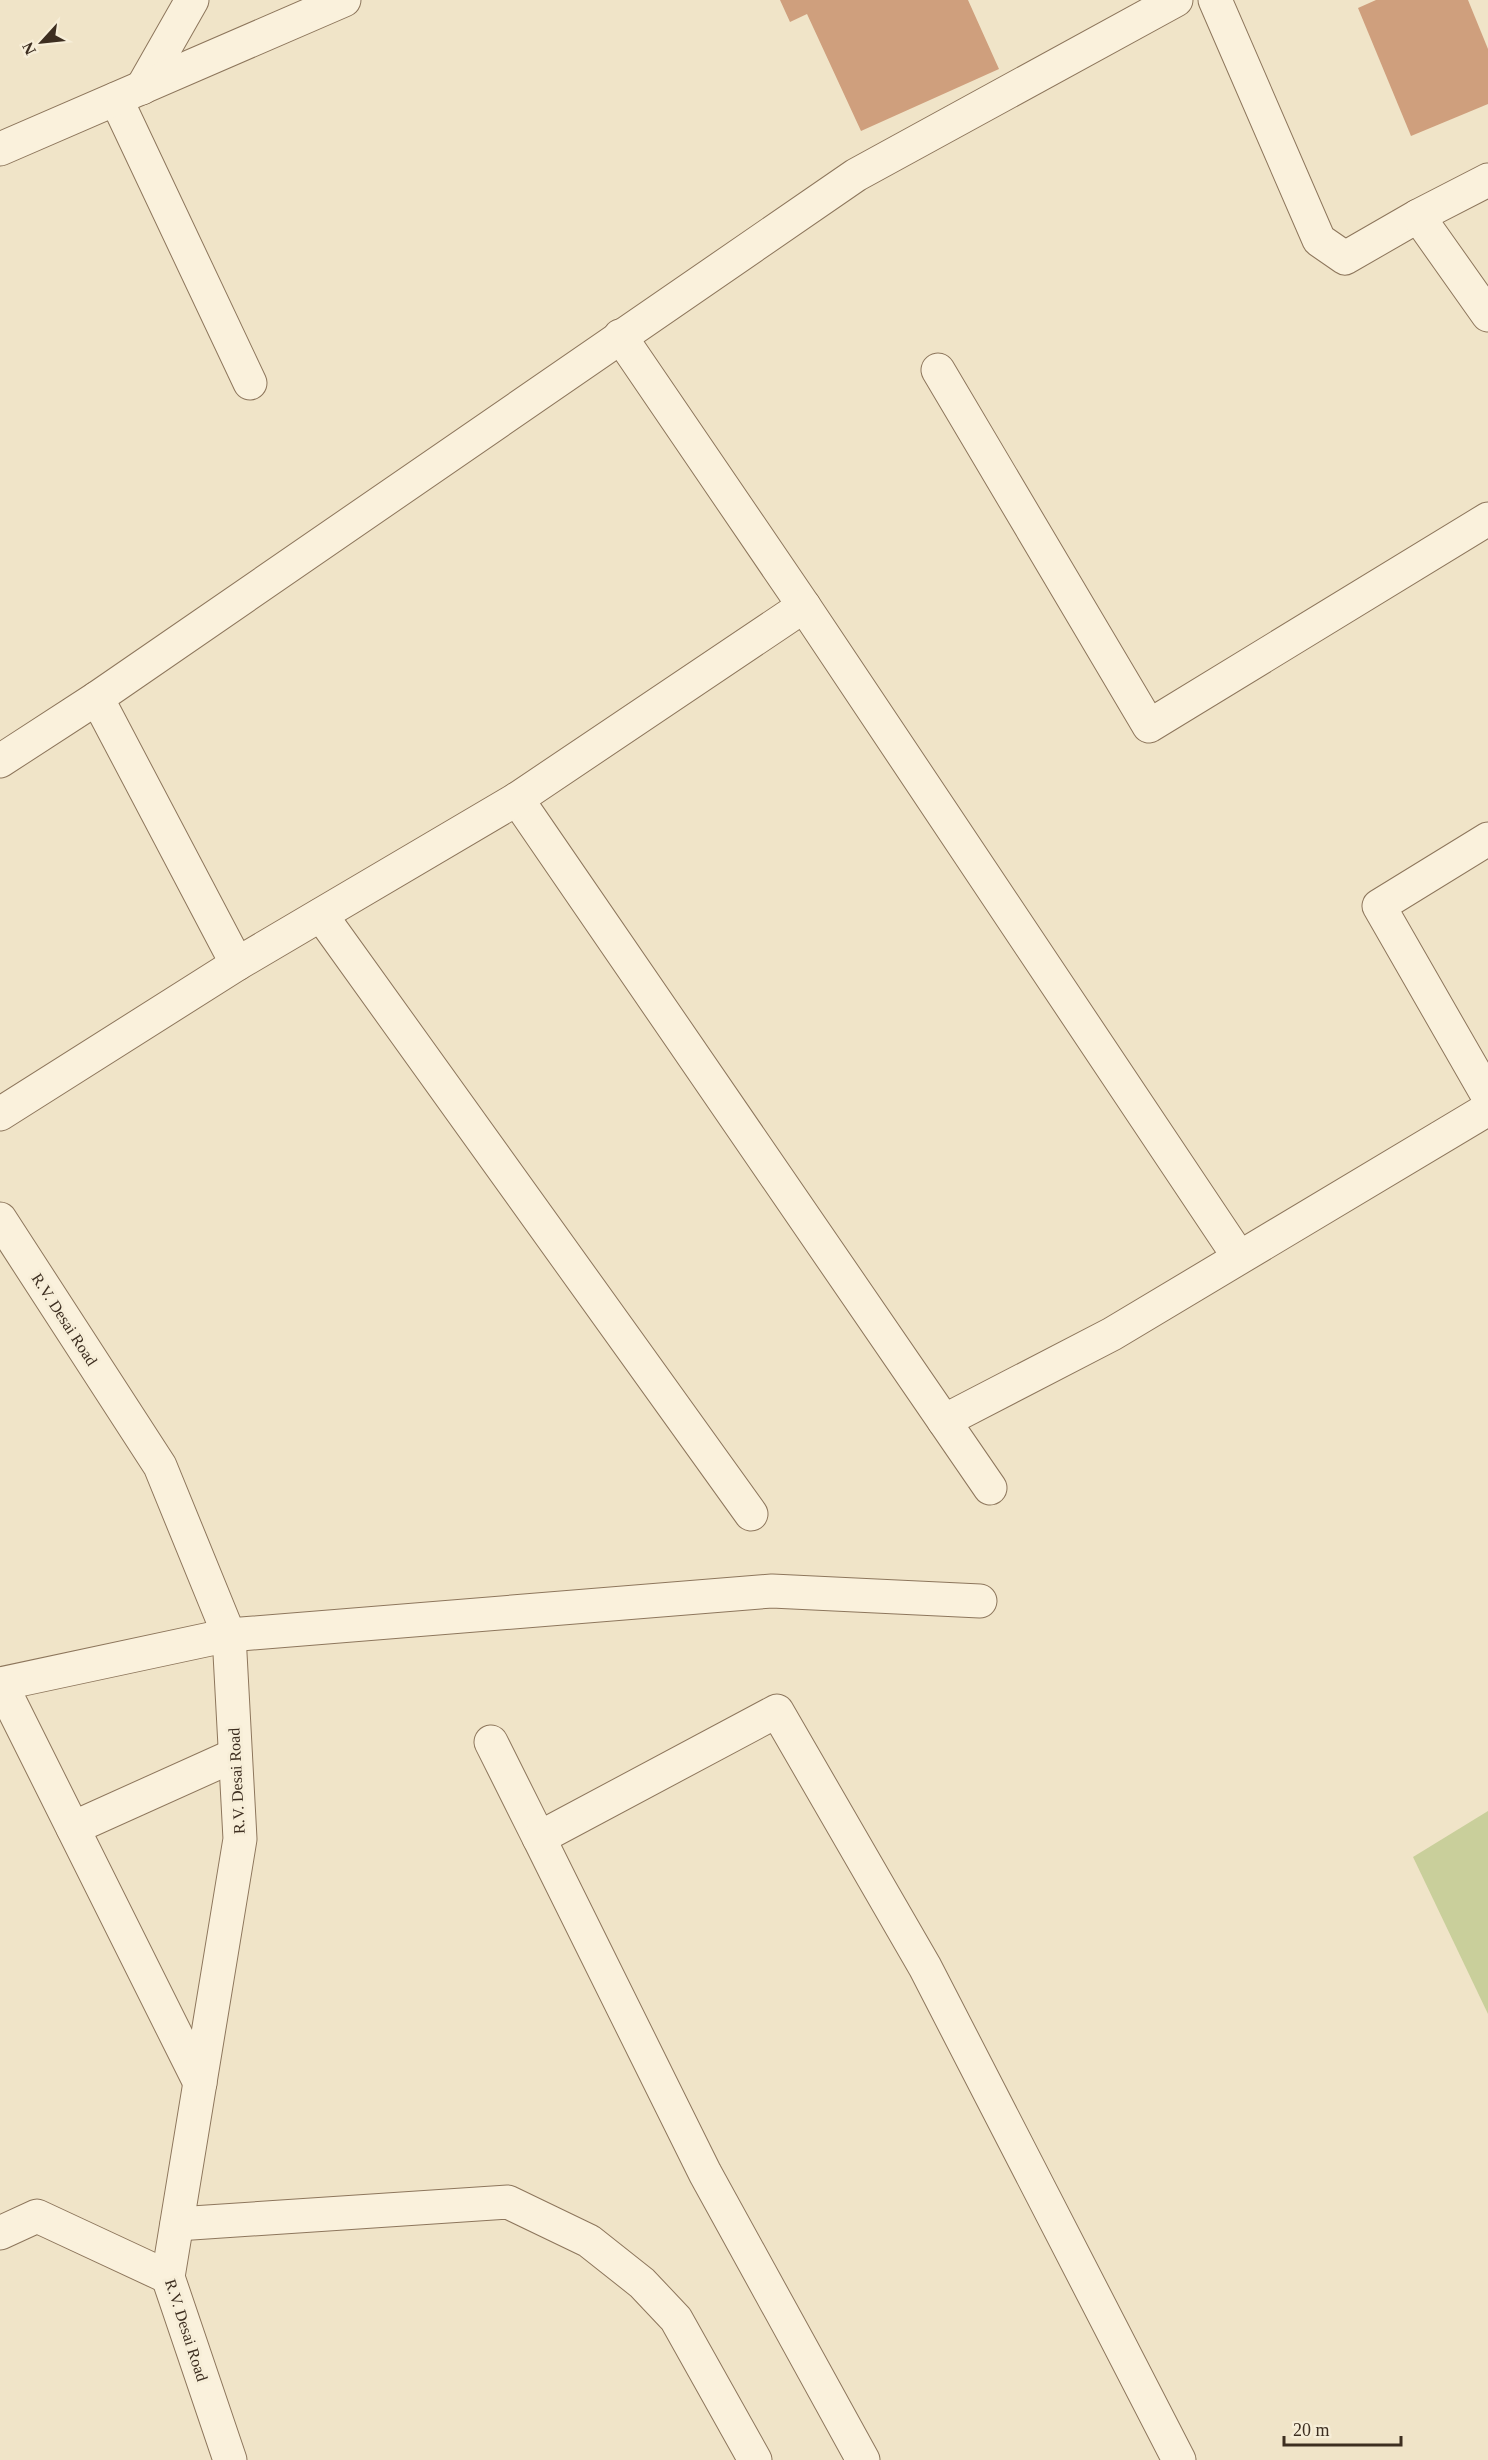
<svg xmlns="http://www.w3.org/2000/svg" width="1488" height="2460" font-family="Georgia,serif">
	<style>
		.green { fill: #c9cf9b }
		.building { fill: #cf9f7d }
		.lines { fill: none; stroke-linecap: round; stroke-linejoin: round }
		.minor-casing { stroke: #8d765c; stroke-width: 35 }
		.tertiary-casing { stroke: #8d765c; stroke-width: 35 }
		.minor { stroke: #faf1dc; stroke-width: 33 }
		.tertiary { stroke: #faf1dc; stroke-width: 33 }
		.labels { text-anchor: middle; stroke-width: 6; stroke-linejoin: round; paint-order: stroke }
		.street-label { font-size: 16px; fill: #3d2e20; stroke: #f7eed8 }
	</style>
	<rect width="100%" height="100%" fill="#f0e4c8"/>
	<!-- green -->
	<path class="green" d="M1488 1811V2014L1413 1857Z"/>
	<!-- building -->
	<g class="building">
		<path d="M780 0H968L999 69 861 131 807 14 790 22Z"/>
		<path d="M1376 0H1468L1488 49V104L1411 136 1358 8Z"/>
	</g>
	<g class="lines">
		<defs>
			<g id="minor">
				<path d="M1215 0 1319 240 1345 258 1418 216 1488 180"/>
				<path d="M142 88 192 0"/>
				<path d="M116 99 250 383"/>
				<path d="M0 149 344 0"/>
				<path d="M1418 216 1488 315"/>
				<path d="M620 336 804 606 1239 1257"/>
				<path d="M938 370 1149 726 1488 519"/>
				<path d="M0 761 97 698"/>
				<path d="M517 799 990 1488"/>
				<path d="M1488 839 1379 906 1488 1096"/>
				<path d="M321 915 751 1514"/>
				<path d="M237 964 97 698 856 175 1176 0"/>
				<path d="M0 1114 237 964 517 799 804 606"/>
				<path d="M944 1421 1112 1334 1488 1109"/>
				<path d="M0 1684 229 1635 772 1591 980 1601"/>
				<path d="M1 1684 200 2083"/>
				<path d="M491 1742 539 1838 777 1711 925 1967 1179 2460"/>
				<path d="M73 1828 235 1755"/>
				<path d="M539 1838 705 2173 863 2460"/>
				<path d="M177 2224 508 2202 589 2241 642 2283 676 2319 755 2460"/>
				<path d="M0 2233 37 2216 168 2277"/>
			</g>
			<path id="tertiary" d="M0 1219 160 1466 229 1635 240 1839 168 2277 230 2460"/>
		</defs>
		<!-- minor casing -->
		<use href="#minor" class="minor-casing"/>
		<!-- tertiary casing -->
		<use href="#tertiary" class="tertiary-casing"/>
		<!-- minor -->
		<use href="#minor" class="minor"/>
		<!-- tertiary -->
		<use href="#tertiary" class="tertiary"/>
	</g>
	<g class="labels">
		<!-- street labels -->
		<g class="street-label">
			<text transform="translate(65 1319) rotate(57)" y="6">R.V. Desai Road</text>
			<text transform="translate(236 1781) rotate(-93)" y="6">R.V. Desai Road</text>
			<text transform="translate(187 2330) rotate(72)" y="6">R.V. Desai Road</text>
		</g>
	</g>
	<!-- north arrow -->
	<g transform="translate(42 42) rotate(243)" stroke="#f7eed8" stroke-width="4.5" paint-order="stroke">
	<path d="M0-4.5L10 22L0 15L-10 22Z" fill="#3d2e20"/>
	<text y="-9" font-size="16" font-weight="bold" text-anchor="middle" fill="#3d2e20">N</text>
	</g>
	<!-- scale -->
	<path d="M1284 2436v9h117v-9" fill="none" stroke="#3d2e20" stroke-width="3"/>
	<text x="1293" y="2436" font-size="18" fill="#3d2e20" stroke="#f7eed8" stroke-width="4.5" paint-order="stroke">20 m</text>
</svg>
